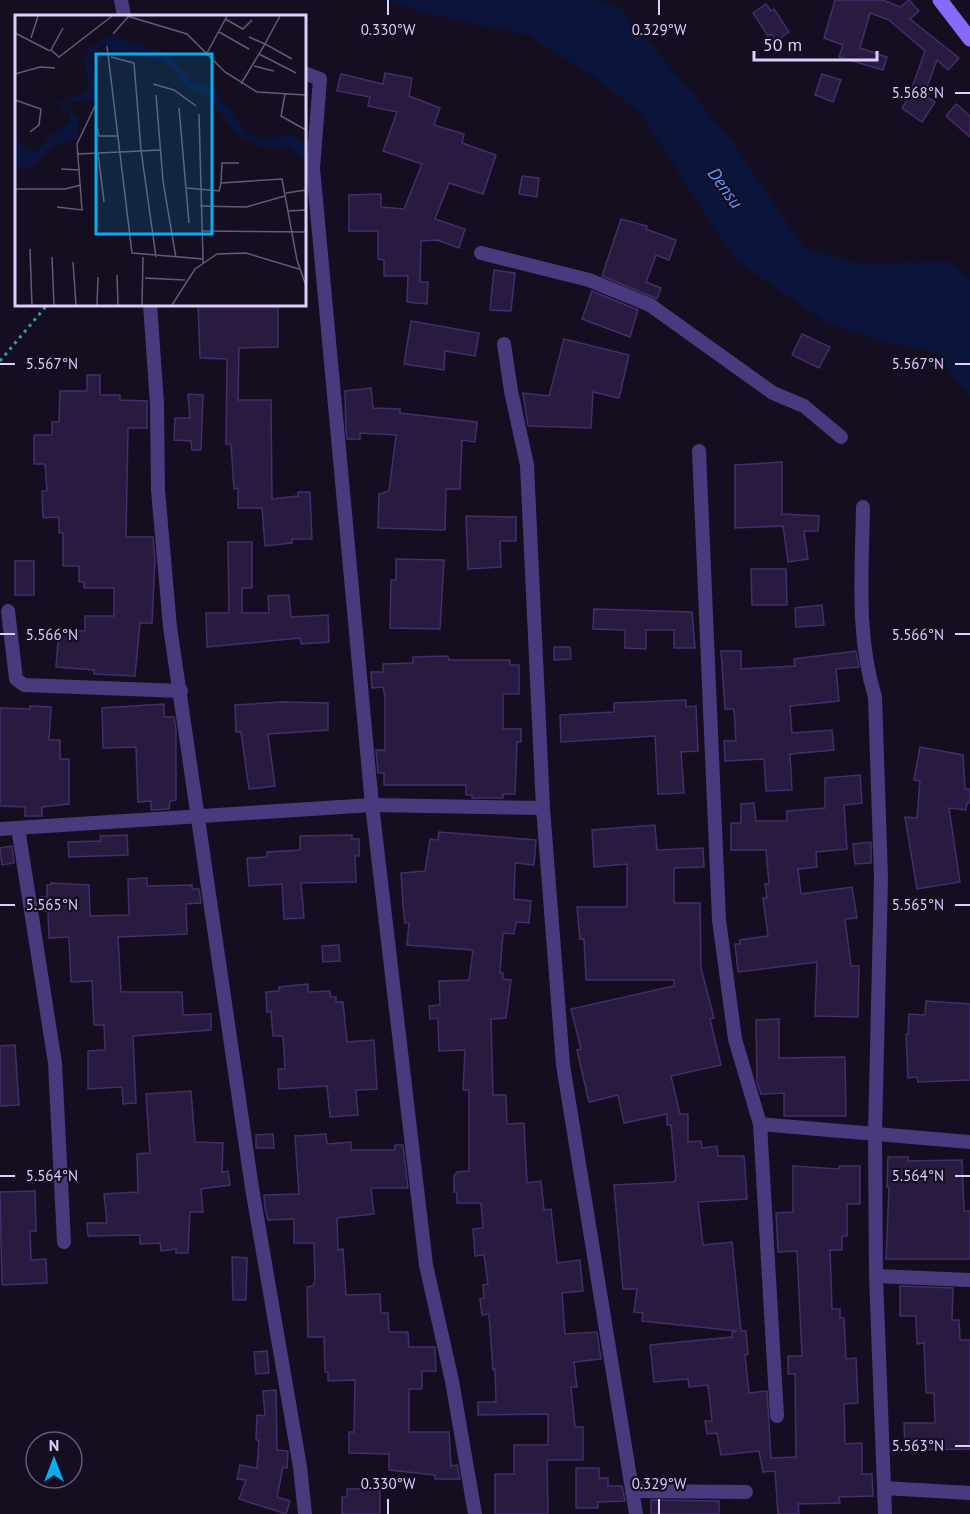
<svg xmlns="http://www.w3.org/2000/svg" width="970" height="1514" font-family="'PT Sans',sans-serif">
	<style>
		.water { fill: #0b143b }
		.building { fill: #291a40; stroke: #452d6b; stroke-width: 1.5 }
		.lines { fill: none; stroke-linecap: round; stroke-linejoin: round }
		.path { stroke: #329dad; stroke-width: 3; stroke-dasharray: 3 4.5; stroke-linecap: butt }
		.street { stroke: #493a7d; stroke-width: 14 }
		.secondary { stroke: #8869f9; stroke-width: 15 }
		.ticks { fill: none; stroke: #dccefd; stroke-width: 2 }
		.labels { text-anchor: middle; stroke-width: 4.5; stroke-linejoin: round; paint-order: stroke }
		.water-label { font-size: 18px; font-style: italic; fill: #6196f9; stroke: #140e20 }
		.inset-road { fill: none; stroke: #645b78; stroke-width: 1.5 }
		.view { fill: #09acee; fill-opacity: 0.15; stroke: #09acee; stroke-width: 3 }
		.inset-edge { fill: none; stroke: #dccefd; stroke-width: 3 }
		.ticks-label { font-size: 15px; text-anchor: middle; fill: #dccefd; stroke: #140e20; stroke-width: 4.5; stroke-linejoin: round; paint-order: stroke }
	</style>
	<rect width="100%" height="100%" fill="#140e20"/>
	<!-- water -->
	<path class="water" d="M382 0H599L622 9 732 141 804 247 856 263 953 262 970 280V397L934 352 886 342 826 322 734 259 642 115 594 77 527 35 438 16Z"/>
	<!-- building -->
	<g class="building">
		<path d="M835 0H883L900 7 909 0 919 11 910 19 959 58 948 70 937 60 924 95 935 102 922 122 902 108 908 99 925 51 889 20 870 13 860 48 887 57 883 70 839 57 843 45 824 38Z"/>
		<path d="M766 4 771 11 774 9 789 32 776 41 772 34 768 36 753 13Z"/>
		<path d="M385 73 412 78 409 96 440 108 434 125 464 134 462 143 496 155 483 194 449 183 435 219 465 229 459 248 437 240 421 241 420 282H428L427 304 407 302 408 276H384V260L378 259V231H349V195L381 194V207L404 209 422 164 383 151 397 112 368 106 370 97 337 91 341 74 383 84Z"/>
		<path d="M822 74 841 80 833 102 815 95Z"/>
		<path d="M956 104 970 116V137L946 116Z"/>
		<path d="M522 176 539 178 537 197 519 194Z"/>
		<path d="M621 219 647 226 646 229 676 240 669 260 656 255 646 282 661 288 657 299 602 276Z"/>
		<path d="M494 270 515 273 511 311 490 310Z"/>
		<path d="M592 291 638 310 630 337 582 319Z"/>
		<path d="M198 304H278V347L239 348 238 400H271L272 499 298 496V492H310L312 539H292V543L265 546 262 508H238V488L234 489 231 444H226L227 359 200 358Z"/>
		<path d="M411 321 479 333 475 356 445 351 444 370 404 364Z"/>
		<path d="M802 334 830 347 819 368 792 355Z"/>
		<path d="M564 339 629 355 619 398 593 392 591 428 528 426 523 393 549 396Z"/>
		<path d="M87 375H100V395H120V400L147 401V428H128L126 537H153L155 559 152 623H140L135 676 94 674V670L56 667 59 629 85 631V616H114V588H84V582H79V566H63V533H59V517L43 518 42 491H47L45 464H34V435H52V422H59L60 391H87Z"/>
		<path d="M371 388 373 408 400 409V413L477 422 475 442 462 440 460 489H446L445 530 378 528 379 494 389 491 396 435 360 433V439H347L346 431 345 391Z"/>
		<path d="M188 394 203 395 201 450H192L191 441 174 440 175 418H190Z"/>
		<path d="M782 462V514L819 516 818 531H804L808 559 788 562 783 526 735 528V465Z"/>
		<path d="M466 516 516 517V541H500L501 567 468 569Z"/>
		<path d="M228 542H252V588H242V613H269L268 596 289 595 291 617 328 615 329 642 301 644 300 638 207 647 206 613H229Z"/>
		<path d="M396 559 444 560 440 629 390 628 391 580H396Z"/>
		<rect x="15" y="561" width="19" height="34"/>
		<path d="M751 569H786L787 605H752Z"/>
		<path d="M822 605 824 625 796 627 795 608Z"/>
		<path d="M594 609 692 612 695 648H674V630H646V649L625 648V630L593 629Z"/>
		<path d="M554 647H570L571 659 554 660Z"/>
		<path d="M721 651H741V669L795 666 794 659 856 651 859 667 836 669 839 701 790 706 792 733 832 730 834 750 790 754 792 790 766 791 764 759 725 761 724 741H736L734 709H725Z"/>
		<path d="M448 656 449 660H510V665H519V694H503V729H521V742H517L515 794H503V798H472V795H466V785H384V773H378L376 750H385V697L383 687 372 688 371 672H383V664L413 663V657Z"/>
		<path d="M686 700V707L696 706 698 751 681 752 684 793 658 794 655 736 561 742 560 715 614 712V703Z"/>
		<path d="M282 702 328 703V730L268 734 275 786 249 789 241 732H236L235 705Z"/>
		<path d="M164 704V717H174L176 729V800L170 801 169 809 151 810V801L138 802 136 747 103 748 102 708Z"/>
		<path d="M30 706 51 707 49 740H60V759H69V804L42 807V816H25V807L0 806V708L30 709Z"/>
		<path d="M920 747 963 755 965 789H970V803H967L966 810 949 808 960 882 917 889 905 817 917 818 920 781 914 780Z"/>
		<path d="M860 775 862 803 844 805 847 849 816 852 817 867 798 869 801 894 852 887 857 918 845 919 851 966H859L858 1017 815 1016 817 962 738 972 735 944H740V940L768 936 763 898H767L765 884H769L766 850H731V823H741V804L754 803 756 821H787V811L825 808V778Z"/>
		<path d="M655 825 657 850 703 848 704 867 674 868V903H700L701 968 714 1018 710 1019 721 1065 671 1076 680 1114H688V1142L701 1141 702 1148 717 1146 718 1156H744L747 1199 698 1202 703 1245 732 1242 741 1331H746L748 1354 745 1355 749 1393 767 1391 771 1458 796 1457 795 1374H788V1356H802L797 1251 778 1252 776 1213 793 1212V1166L839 1169V1166H860V1204H847V1236H842V1250H830L832 1309H840V1318H844L846 1359 856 1358 858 1403 844 1404 845 1444 862 1443V1474H872L873 1496 839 1497 840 1503 798 1504 799 1514H778L775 1471 763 1472 759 1451 721 1455 717 1433 707 1434 705 1421H712L708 1385 689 1387 688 1379 654 1382 650 1345 732 1337V1332L737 1331 642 1321 643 1313 634 1312 637 1289H623L614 1185 674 1182 676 1179 671 1125H667V1114L624 1123 618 1095 589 1102 577 1050 581 1049 571 1009 674 986V980H586L584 939H580L577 907H627V864L594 867 592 830Z"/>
		<path d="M439 832 536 840 534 865 515 863 514 899 531 901 529 923 516 922 514 934 503 933 500 972 503 973V979L511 980 506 1018 491 1019 493 1095H506L507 1124 524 1123 527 1183 541 1181 544 1210 551 1209 557 1263 580 1260 583 1291 562 1293 565 1334 597 1332 601 1359 574 1362 577 1387H571L575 1427H583V1460H547L548 1514H495V1474H514V1445H548V1414L478 1415V1402H496L495 1369 493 1370 489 1314 482 1315 480 1299 484 1298 483 1285 488 1284 484 1255 475 1256 473 1229 483 1228 481 1203H457V1192H454V1176L457 1172 469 1171V1090H463L465 1050 439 1051 438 1018 430 1019 429 1006 440 1005 439 981 469 980 473 950 407 945 409 923H405L403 905 401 873 425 871 430 839 438 840Z"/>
		<path d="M127 835 128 855 69 857 68 842 101 841 100 836Z"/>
		<path d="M352 835V839H359V856H355L356 882 301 883 304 918 284 919 282 884 249 886 247 858 267 857V852L300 850V836Z"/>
		<path d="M871 842V863L855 864 853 844Z"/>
		<path d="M12 846 14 863 2 865 0 848Z"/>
		<path d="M147 878V886L192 885V889H199L201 903 186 904 187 934 118 937 121 992H182L183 1015 211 1014V1030L133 1036 136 1103 123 1104 122 1087 88 1089V1051L105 1050 104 1025H94L92 981 71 982 69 937 49 938 48 911H43L42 897H47V885H51V883L89 885 90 916 129 915 128 879Z"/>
		<path d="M339 945 340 961 323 962 322 946Z"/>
		<path d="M308 984V992L330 991V997H336V1002H343L347 1042 374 1040 377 1089 356 1090 358 1115 330 1117 327 1086 279 1089 278 1069H285L283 1036H273L271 1011 267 1012 266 992 279 991V987Z"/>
		<path d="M926 1001 970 1004V1080L918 1082 917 1077 908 1078 906 1034H908L909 1014 925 1015Z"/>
		<path d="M779 1019V1058L845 1057 846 1116H784V1093L761 1094 757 1082 756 1020Z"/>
		<path d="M15 1045 19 1105 0 1106V1046Z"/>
		<path d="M191 1091 195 1142 223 1143 222 1172 228 1171 230 1185 201 1189 203 1212H190L188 1253H176V1249L161 1251 160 1243 140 1244V1235L88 1236 87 1223H107L104 1194 138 1192 137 1154 150 1153 146 1094Z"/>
		<path d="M273 1134 274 1148H256V1135Z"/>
		<path d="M326 1134 327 1144 351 1142V1150H395V1145H403L408 1188H371L374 1214 337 1218 338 1250 343 1249 346 1295 380 1294 381 1313H388L389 1332H408L409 1347H435L436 1371H422V1389H409V1432H449L451 1466 457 1465 460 1479H435V1475L389 1470V1454L349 1453V1432H354L355 1380 328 1381V1372H325L324 1337H308L307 1287 313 1286 315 1281 314 1243H294V1219L268 1220 265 1208 264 1195 299 1194 295 1136Z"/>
		<path d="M888 1157H908V1161L962 1160 964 1211H970V1259H886L889 1187H887Z"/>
		<path d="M35 1191 36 1231H30L31 1260 46 1259 47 1283 2 1285 0 1192Z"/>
		<path d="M232 1257 247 1258 246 1300H233Z"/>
		<path d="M900 1286 953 1288 952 1320H959L960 1340H970V1449L905 1450 904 1423H935L934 1393H926L924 1343 917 1344 916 1316H900Z"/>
		<path d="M267 1351 269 1373 256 1374 254 1352Z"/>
		<path d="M276 1390 277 1450 288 1451 287 1468 283 1467 277 1497 290 1501 286 1514 239 1499 246 1480 237 1479 240 1465 257 1468 259 1440H256L257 1415 265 1416 263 1391Z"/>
		<path d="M576 1468H599V1478H608V1486H622L625 1501 598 1502V1508H576Z"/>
		<path d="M347 1489H380V1514H342V1497H347Z"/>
		<path d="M651 1500 719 1501V1514H651Z"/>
	</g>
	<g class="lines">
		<!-- path -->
		<path class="path" d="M0 361 48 304"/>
		<!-- street -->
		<g class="street">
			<path d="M121 0 124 16"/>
			<path d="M304 73 320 79 313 168 372 805 426 1265 452 1381 475 1514"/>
			<path d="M481 253 589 280 650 305 773 393 804 406 841 437"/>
			<path d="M150 304 157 404 158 490 170 627 252 1188 300 1467 305 1514"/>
			<path d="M504 344 511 391 527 465 543 808 563 1065 636 1514"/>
			<path d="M699 451 719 920 735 1039 760 1124 777 1416"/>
			<path d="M863 507C862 571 856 635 875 697L881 878 875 1134 876 1276 885 1514"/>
			<path d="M8 611 16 679 24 685 181 691"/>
			<path d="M18 828 55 1063 64 1242"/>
			<path d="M0 829 372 805 543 808"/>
			<path d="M760 1124 970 1142"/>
			<path d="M876 1276 970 1280"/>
			<path d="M884 1488 970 1493"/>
			<path d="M632 1491 746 1492"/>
		</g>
		<!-- secondary -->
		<path class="secondary" d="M940 0 970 39"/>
	</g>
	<!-- ticks -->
	<path class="ticks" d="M388 0V15M659 0V15M955 93H970M0 364H15M955 364H970M0 634H15M955 634H970M0 905H15M955 905H970M0 1176H15M955 1176H970M955 1446H970M388 1499V1514M659 1499V1514"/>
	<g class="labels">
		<!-- water labels -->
		<g class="water-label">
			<text transform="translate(725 188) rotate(54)" y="6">Densu</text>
		</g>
	</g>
	<!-- overview -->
	<g transform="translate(15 15)">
		<rect width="291" height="291" fill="#140e20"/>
		<path d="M97 21 155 40 177 68 195 70 233 119 252 124 279 120 291 131V146L272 132H247L224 122 192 81 169 70 158 53 144 43 102 37 87 29 75 46 81 67 79 86H53L49 90 64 103 63 124 37 131 14 154 0 153V126L22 137 36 119 55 109V100L42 88 71 78 74 68 69 47 74 32Z" fill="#0b143b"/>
		<path class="inset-road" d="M112 1 172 19 210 57 242 77 291 80M265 1 250 29 277 44M210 4 228 14 237 5M48 13 36 35 44 42 97 1M204 17 234 34M0 18 35 36M98 19 113 2M16 23 23 1M92 31 117 238 188 244V249M192 38 212 1M244 39 281 58M96 42 119 48 126 135 141 242M239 51 259 56M0 59 25 52 40 53M138 69 159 75 181 91M226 69 250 29 234 22M270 79 266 101 291 115M141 80 148 166 161 243M0 85 26 94 24 110 15 117M164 93 174 208M184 99 188 244M82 112 84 121H103M83 138 89 187M63 139 145 135M46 154 65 155M206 168 207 148H224M172 173 204 176 206 168 267 164 282 245 291 271M0 174H50L66 170M271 178 291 175M185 191 231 192 270 181M42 192 67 195 62 129 80 91M272 196 291 195M186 216 291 217M15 234 17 290M37 242 39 290M58 247 61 290M102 260 103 290M130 263 170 265M82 290 83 262M127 290 128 242M157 290 180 254 202 239 231 238 284 254"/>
		<path class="view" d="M81 39H197V219H81Z"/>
		<rect width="291" height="291" class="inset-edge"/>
	</g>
	<g class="ticks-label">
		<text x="388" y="35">0.330°W</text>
		<text x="659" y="35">0.329°W</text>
		<text x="918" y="98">5.568°N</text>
		<text x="52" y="369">5.567°N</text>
		<text x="918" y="369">5.567°N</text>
		<text x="52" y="640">5.566°N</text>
		<text x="918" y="640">5.566°N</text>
		<text x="52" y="910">5.565°N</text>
		<text x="918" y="910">5.565°N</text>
		<text x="52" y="1181">5.564°N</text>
		<text x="918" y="1181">5.564°N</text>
		<text x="918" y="1451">5.563°N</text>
		<text x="388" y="1489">0.330°W</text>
		<text x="659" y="1489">0.329°W</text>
	</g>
	<!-- north arrow -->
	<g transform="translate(54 1460)"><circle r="28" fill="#140e20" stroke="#645b78" stroke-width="1.5"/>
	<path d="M0-4.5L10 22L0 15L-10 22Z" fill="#09acee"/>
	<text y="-9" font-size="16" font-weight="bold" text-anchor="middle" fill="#dccefd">N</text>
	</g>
	<!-- scale -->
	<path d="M754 51v9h123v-9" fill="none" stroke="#dccefd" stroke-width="3"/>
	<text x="763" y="51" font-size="18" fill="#dccefd" stroke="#140e20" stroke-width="4.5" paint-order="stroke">50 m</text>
</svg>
